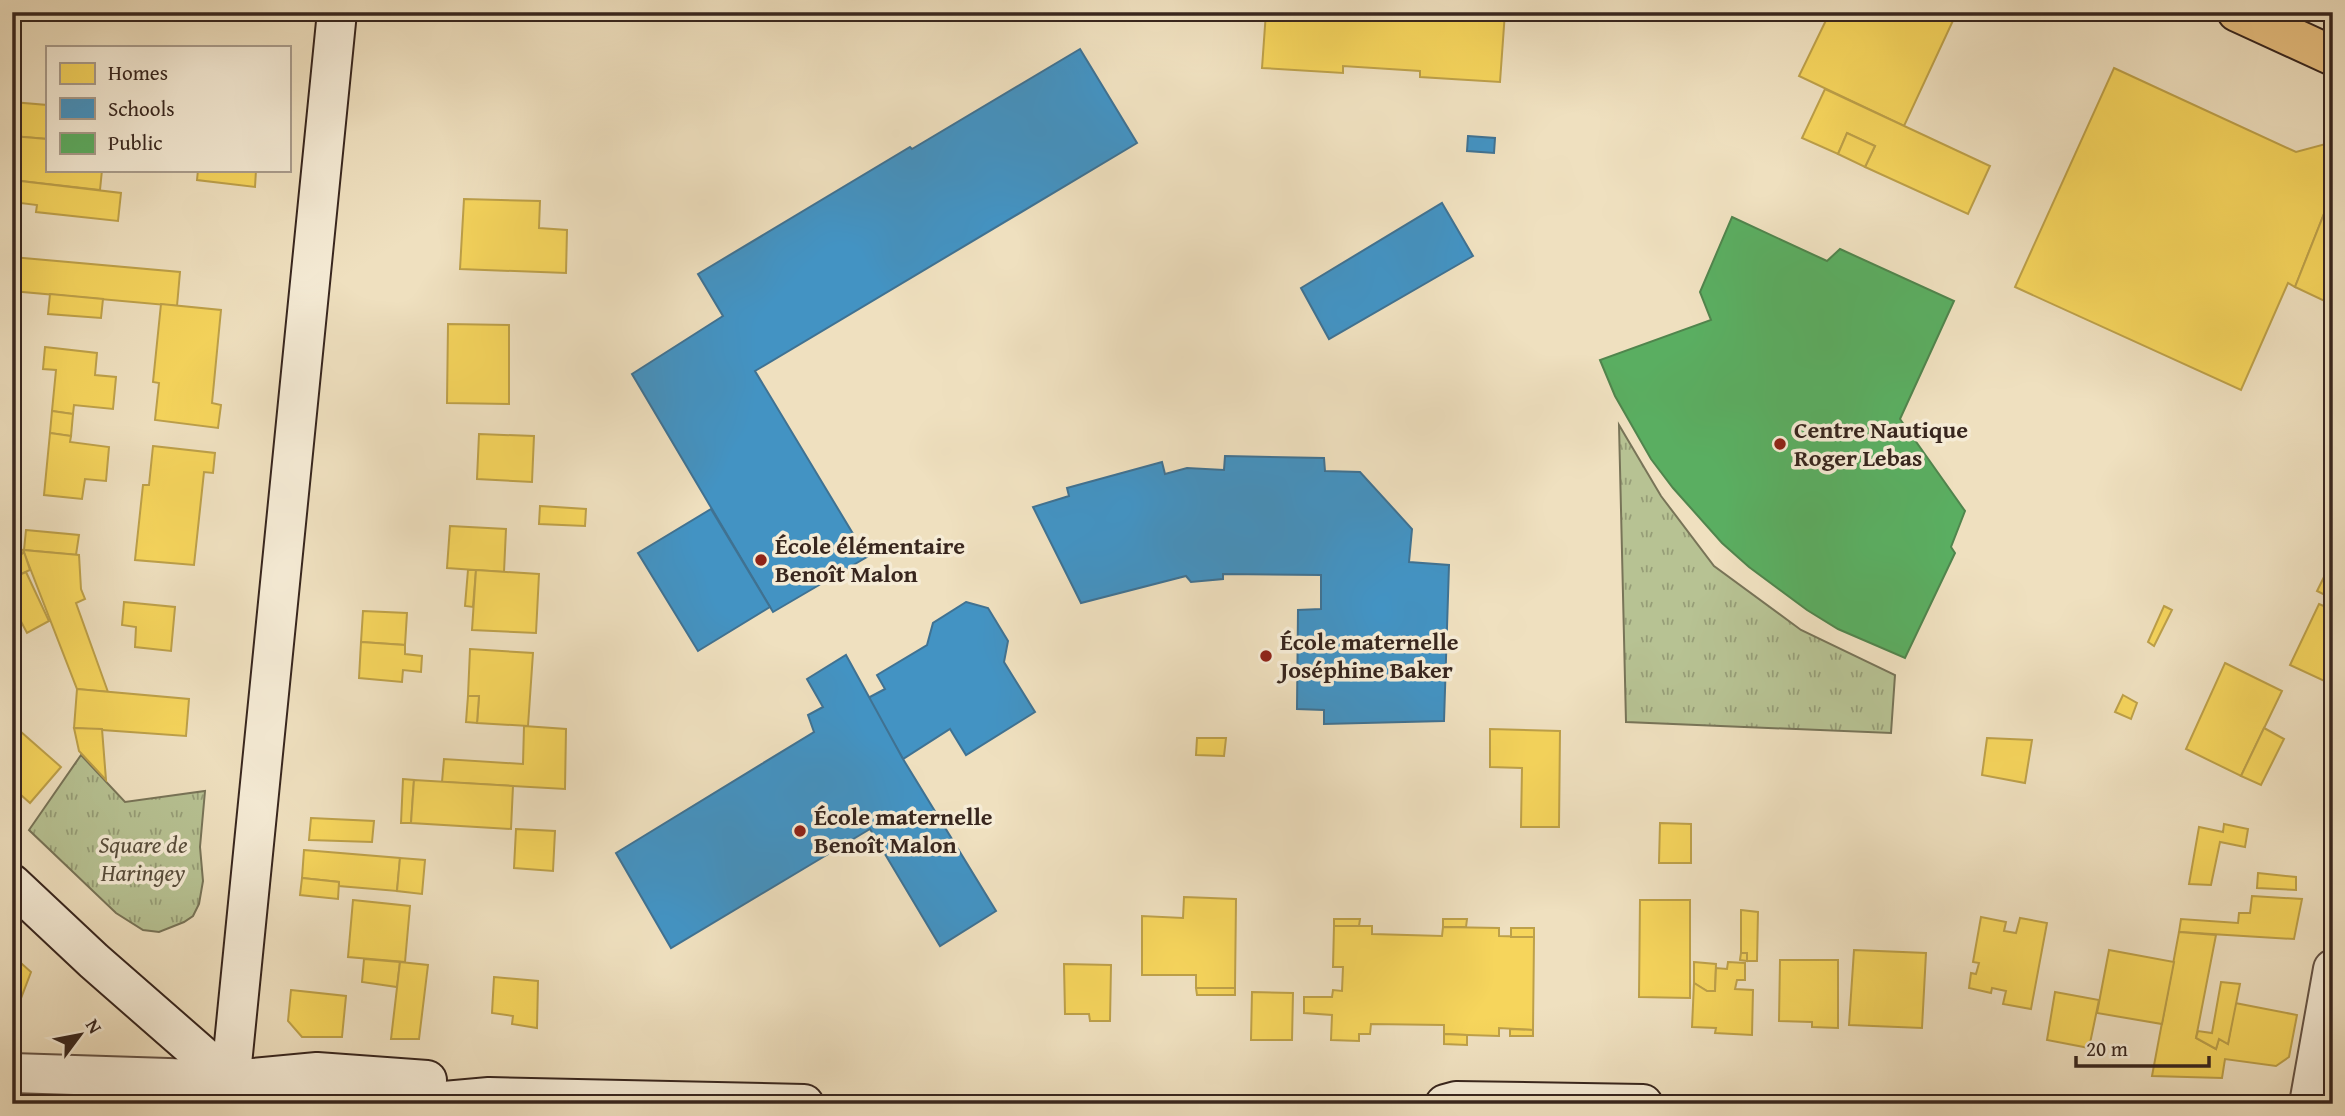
<svg xmlns="http://www.w3.org/2000/svg" width="2345" height="1116" font-family="'Gentium Book Plus',serif">
	<style>
		.grass { fill: url(#grass-tufts); stroke: #787458; stroke-width: 2 }
		.homes { fill: #f6d55c; stroke: #bda049; stroke-width: 2 }
		.schools { fill: #4393c3; stroke: #407292; stroke-width: 2 }
		.public { fill: #5aae61; stroke: #50854d; stroke-width: 2 }
		.lines { fill: none; stroke-linecap: round; stroke-linejoin: round }
		.street-casing { stroke: #665446; stroke-width: 42 }
		.secondary-casing { stroke: #38261e; stroke-width: 42 }
		.primary-casing { stroke: #38261e; stroke-width: 42 }
		.street { stroke: #f5ebd5; stroke-width: 38 }
		.secondary { stroke: #f5ebd5; stroke-width: 38 }
		.primary { stroke: #e8c080; stroke-width: 38 }
		.poi-dot { fill: #8f2418; stroke: #f5ebd5; stroke-width: 2.5 }
		.labels { text-anchor: middle; stroke-width: 7; stroke-linejoin: round; paint-order: stroke }
		.poi-label { font-size: 24px; font-weight: bold; fill: #38261e; stroke: #f5ebd5; text-anchor: start }
		.park-label { font-size: 24px; font-style: italic; fill: #584d3b; stroke: #f5ebd5 }
	</style>
	<defs>
		<pattern id="grass-tufts" width="24" height="20" patternUnits="userSpaceOnUse" patternTransform="scale(1.75)"><rect width="24" height="20" fill="#b7c293"/><path d="M3 7l-1-3M5 7V3M7 7l1-3M15 17l-1-3M17 17v-4M19 17l1-3" fill="none" stroke="#969d77"/></pattern>
	</defs>
	<rect width="100%" height="100%" fill="#efe0bf"/>
	<filter id="stains"><feTurbulence type="fractalNoise" baseFrequency=".00286" numOctaves="4"/><feColorMatrix values="0 0 0 0 .2 0 0 0 0 .09 0 0 0 0 .02 0 0 0 .5 -.17"/></filter>
	<radialGradient id="worn" r=".72"><stop offset=".6" stop-color="#630" stop-opacity="0"/><stop offset="1" stop-color="#630" stop-opacity=".3"/></radialGradient>
	<!-- grass -->
	<g class="grass">
		<path d="M1619 425 1661 496 1714 566 1801 630 1895 675 1891 733 1626 722Z"/>
		<path d="M81 755 125 802 205 791 200 847 203 881 199 904 193 916 184 922 159 932 143 930 116 913 29 830Z"/>
	</g>
	<!-- homes -->
	<g class="homes">
		<path d="M189 12H215L214 19 189 18Z"/>
		<path d="M1266 12H1505L1500 82 1420 77V71L1343 66V73L1262 68Z"/>
		<path d="M1830 12H1957L1904 126 1799 76Z"/>
		<path d="M2114 68 2296 152 2333 142V191L2295 287 2288 283 2241 390 2015 287Z"/>
		<path d="M1825 89 1990 166 1968 214 1865 167 1875 146 1847 133 1838 154 1802 138Z"/>
		<path d="M12 102 47 105V139L12 136Z"/>
		<path d="M1847 133 1875 146 1865 167 1838 154Z"/>
		<path d="M12 136 47 139V170H102L100 190 12 180Z"/>
		<path d="M198 170H256L255 187 197 180Z"/>
		<path d="M12 180 121 193 118 221 36 212 37 205 21 203 19 213H12Z"/>
		<path d="M2333 191V305L2295 287Z"/>
		<path d="M464 199 540 201 539 228 567 230 566 273 460 269Z"/>
		<path d="M12 257 180 272 177 306 12 291Z"/>
		<path d="M50 294 103 299 101 318 48 314Z"/>
		<path d="M161 304 221 310 212 403 221 405 218 428 155 420 159 383 153 382Z"/>
		<path d="M448 324 509 325V404L447 403Z"/>
		<path d="M45 347 97 353 95 375 116 377 113 409 74 405 73 414 52 411 56 370 43 369Z"/>
		<path d="M52 411 73 414 71 436 50 433Z"/>
		<path d="M50 433 71 436 70 442 109 447 106 481 85 479 82 499 44 495Z"/>
		<path d="M479 434 534 436 532 482 477 479Z"/>
		<path d="M153 446 215 453 213 473 204 472 194 565 135 560 143 485H149Z"/>
		<path d="M540 506 586 509 585 526 539 524Z"/>
		<path d="M450 526 506 529 504 572 447 568Z"/>
		<path d="M26 530 79 535 76 555 24 550Z"/>
		<path d="M12 549 23 550 24 552 12 563Z"/>
		<path d="M23 550 79 555 81 589 85 599 76 603 108 692 77 689Z"/>
		<path d="M24 552 30 570 12 578V563Z"/>
		<path d="M468 570H476L473 607 465 606Z"/>
		<path d="M476 570 539 574 536 633 472 630Z"/>
		<path d="M26 572 49 621 27 633 15 610 20 607 12 593V578Z"/>
		<path d="M2324 577 2333 582V599L2317 591Z"/>
		<path d="M124 602 175 607 171 651 135 647 136 627 122 625Z"/>
		<path d="M2319 604 2333 610V685L2290 665Z"/>
		<path d="M2164 606 2172 610 2154 646 2148 642Z"/>
		<path d="M363 611 407 613 405 645 361 642Z"/>
		<path d="M361 642 405 645V654L422 656 421 672 403 670 402 682 359 678Z"/>
		<path d="M470 649 533 653 528 726 477 723 479 696H468Z"/>
		<path d="M2225 663 2282 691 2241 776 2186 749Z"/>
		<path d="M77 689 189 699 186 736 74 728Z"/>
		<path d="M2123 695 2137 703 2131 719 2115 712Z"/>
		<path d="M468 696H479L477 723 466 722Z"/>
		<path d="M12 724 61 767 30 803 12 787Z"/>
		<path d="M524 726 566 729 565 789 442 782 444 759 523 764Z"/>
		<path d="M74 728 102 729 106 780 79 751Z"/>
		<path d="M2264 728 2284 739 2261 785 2241 776Z"/>
		<path d="M1490 729 1560 731 1559 827H1521L1522 768 1490 767Z"/>
		<path d="M1197 738H1226L1224 756 1196 755Z"/>
		<path d="M1987 738 2032 740 2025 783 1982 775Z"/>
		<path d="M403 779 414 780 411 823H401Z"/>
		<path d="M414 780 513 786 511 829 411 823Z"/>
		<path d="M311 818 374 821 372 842 309 840Z"/>
		<path d="M1660 823 1691 824V863H1659Z"/>
		<path d="M2224 824 2248 829 2245 847 2220 842 2211 885 2189 884 2199 827 2223 832Z"/>
		<path d="M516 829 555 831 553 871 514 868Z"/>
		<path d="M304 850 400 858 397 891 339 886V882L302 878Z"/>
		<path d="M400 858 425 860 422 894 397 891Z"/>
		<path d="M2258 873 2296 877V890L2257 888Z"/>
		<path d="M302 878 339 882 338 899 300 895Z"/>
		<path d="M2252 896 2302 899 2294 939 2179 932 2181 919 2238 923 2239 913H2250Z"/>
		<path d="M1184 897 1236 899 1235 988H1196V975H1142V916L1183 918Z"/>
		<path d="M353 900 410 906 405 962 348 957Z"/>
		<path d="M1640 900H1690V998L1639 997Z"/>
		<path d="M1741 910 1758 912 1757 961H1747V953H1741Z"/>
		<path d="M1981 917 2006 922 2004 931 2016 933 2020 918 2047 923 2031 1009 2003 1004 2006 991 1992 988 1991 993 1969 988 1971 973 1976 974 1979 963 1973 962Z"/>
		<path d="M1334 919H1360L1359 926H1334Z"/>
		<path d="M1443 919H1467L1466 927H1443Z"/>
		<path d="M1334 926H1372V934L1442 936 1443 927 1499 928V936L1534 937 1533 1030 1499 1028V1036L1467 1035 1444 1034V1025L1371 1024 1370 1034H1359V1041L1331 1040 1332 1015 1304 1013V997H1332L1333 990 1342 991 1343 967H1333Z"/>
		<rect x="1511" y="928" width="23" height="9"/>
		<path d="M2179 932 2216 935 2196 1038 2216 1049 2219 1039 2228 1044 2235 1003 2297 1015 2289 1057 2276 1066 2225 1059 2222 1078 2152 1076Z"/>
		<path d="M1854 950 1926 953 1922 1028 1849 1025Z"/>
		<path d="M2109 950 2174 962 2162 1024 2097 1013Z"/>
		<path d="M1741 953H1747V961L1740 960Z"/>
		<path d="M12 955 31 972 12 1022Z"/>
		<path d="M364 959 400 962 397 987 362 982Z"/>
		<path d="M1780 960H1838V1028L1812 1027V1022L1779 1021Z"/>
		<path d="M400 962 428 965 419 1039H391Z"/>
		<path d="M1694 962 1716 964 1715 991H1707L1694 983Z"/>
		<path d="M1728 962 1745 963V980H1737L1735 989 1753 990 1752 1035 1715 1033 1716 1028 1692 1027 1694 983 1707 991H1715L1716 968 1727 969Z"/>
		<path d="M1064 964 1111 965 1110 1021H1090L1089 1014H1065Z"/>
		<path d="M494 977 538 981 537 1028 512 1024 513 1016 492 1013Z"/>
		<path d="M2221 982 2240 984 2228 1044 2219 1039 2216 1049 2196 1038 2198 1031 2212 1033Z"/>
		<path d="M1196 988H1235V995H1197Z"/>
		<path d="M291 990 346 996 342 1037H302L288 1021Z"/>
		<path d="M1252 992 1293 993 1292 1040H1251Z"/>
		<path d="M2055 992 2099 1000 2089 1048 2047 1040Z"/>
		<path d="M1510 1029 1533 1030V1036H1510Z"/>
		<path d="M1444 1034 1467 1035V1045L1444 1044Z"/>
	</g>
	<!-- schools -->
	<g class="schools">
		<path d="M1080 49 1137 143 755 371 867 557 773 612 632 374 723 316 698 274 910 147 912 149Z"/>
		<path d="M1468 136 1495 138 1494 153 1467 151Z"/>
		<path d="M1442 203 1473 256 1329 339 1301 288Z"/>
		<path d="M1225 456 1324 458 1325 471 1360 472 1412 529 1409 562 1449 565 1444 721 1324 724V710L1297 709 1298 610 1321 609V575L1223 574V579L1191 582 1186 576 1081 603 1033 507 1069 496 1067 488 1162 462 1165 474 1187 468 1224 470Z"/>
		<path d="M711 509 770 607 698 651 638 553Z"/>
		<path d="M966 602 988 608 1008 641 1004 662 1035 712 966 755 950 729 903 759 868 698 885 689 877 675 927 645 933 623Z"/>
		<path d="M846 655 903 759 996 911 940 946 870 829 671 948 616 853 814 732 808 715 823 707 807 679Z"/>
	</g>
	<!-- public -->
	<path class="public" d="M1732 217 1827 261 1840 249 1954 301 1900 419 1965 511 1951 547 1955 553 1905 658 1838 629 1807 610 1749 567 1722 543 1673 488 1651 459 1615 396 1600 360 1711 320 1700 292Z"/>
	<g class="lines">
		<defs>
			<g id="street">
				<path d="M12 1073 230 1080"/>
				<path d="M2309 1104 2333 969"/>
			</g>
			<g id="secondary">
				<path d="M12 884 94 961 230 1080 314 1104"/>
				<path d="M253 1078 317 1072 427 1080"/>
				<path d="M228 1104 337 12"/>
				<path d="M330 1104 433 1102 489 1097 804 1104"/>
				<path d="M1445 1104 1456 1101 1643 1104"/>
			</g>
			<path id="primary" d="M2237 12 2333 56"/>
		</defs>
		<!-- street casing -->
		<use href="#street" class="street-casing"/>
		<!-- secondary casing -->
		<use href="#secondary" class="secondary-casing"/>
		<!-- primary casing -->
		<use href="#primary" class="primary-casing"/>
		<!-- street -->
		<use href="#street" class="street"/>
		<!-- secondary -->
		<use href="#secondary" class="secondary"/>
		<!-- primary -->
		<use href="#primary" class="primary"/>
	</g>
	<!-- markers -->
	<g class="poi-dot">
		<circle cx="1780" cy="444" r="7"/>
		<circle cx="761" cy="560" r="7"/>
		<circle cx="1266" cy="656" r="7"/>
		<circle cx="800" cy="831" r="7"/>
	</g>
	<g class="labels">
		<!-- poi labels -->
		<g class="poi-label">
			<text x="1794" y="438">Centre Nautique<tspan x="1794" dy="28">Roger Lebas</tspan></text>
			<text x="775" y="554">École élémentaire<tspan x="775" dy="28">Benoît Malon</tspan></text>
			<text x="1280" y="650">École maternelle<tspan x="1280" dy="28">Joséphine Baker</tspan></text>
			<text x="814" y="825">École maternelle<tspan x="814" dy="28">Benoît Malon</tspan></text>
		</g>
		<!-- park labels -->
		<g class="park-label">
			<text x="143" y="853">Square de<tspan x="143" dy="28">Haringey</tspan></text>
		</g>
	</g>
	<!-- margin -->
	<rect width="2345" height="1116" fill="none" stroke="#efe0bf" stroke-width="42"/>
	<rect x="14" y="14" width="2317" height="1088" fill="none" stroke="#38261e" stroke-width="3.5"/>
	<rect x="21" y="21" width="2303" height="1074" fill="none" stroke="#38261e" stroke-width="2"/>
	<!-- legend -->
	<rect x="46" y="46" width="245" height="126" fill="#f5ebd5" stroke="#a99c8c" stroke-width="2"/>
	<rect x="60" y="63" width="35" height="21" fill="#f6d55c" stroke="#a99c8c" stroke-width="2"/>
	<text x="108" y="80" font-size="21" fill="#38261e">Homes</text>
	<rect x="60" y="98" width="35" height="21" fill="#4393c3" stroke="#a99c8c" stroke-width="2"/>
	<text x="108" y="116" font-size="21" fill="#38261e">Schools</text>
	<rect x="60" y="133" width="35" height="21" fill="#5aae61" stroke="#a99c8c" stroke-width="2"/>
	<text x="108" y="150" font-size="21" fill="#38261e">Public</text>
	<!-- north arrow -->
	<g transform="translate(80 1035) rotate(58)" stroke="#f5ebd5" stroke-width="5" paint-order="stroke">
	<path d="M0-5L12 26L0 18L-12 26Z" fill="#38261e"/>
	<text y="-10" font-size="19" font-weight="bold" text-anchor="middle" fill="#38261e">N</text>
	</g>
	<!-- scale -->
	<path d="M2076 1056v10h133v-10" fill="none" stroke="#38261e" stroke-width="3.5"/>
	<text x="2086" y="1056" font-size="21" fill="#38261e" stroke="#f5ebd5" stroke-width="5" paint-order="stroke">20 m</text>
	<rect width="100%" height="100%" filter="url(#stains)"/>
	<rect width="100%" height="100%" fill="url(#worn)"/>
</svg>
